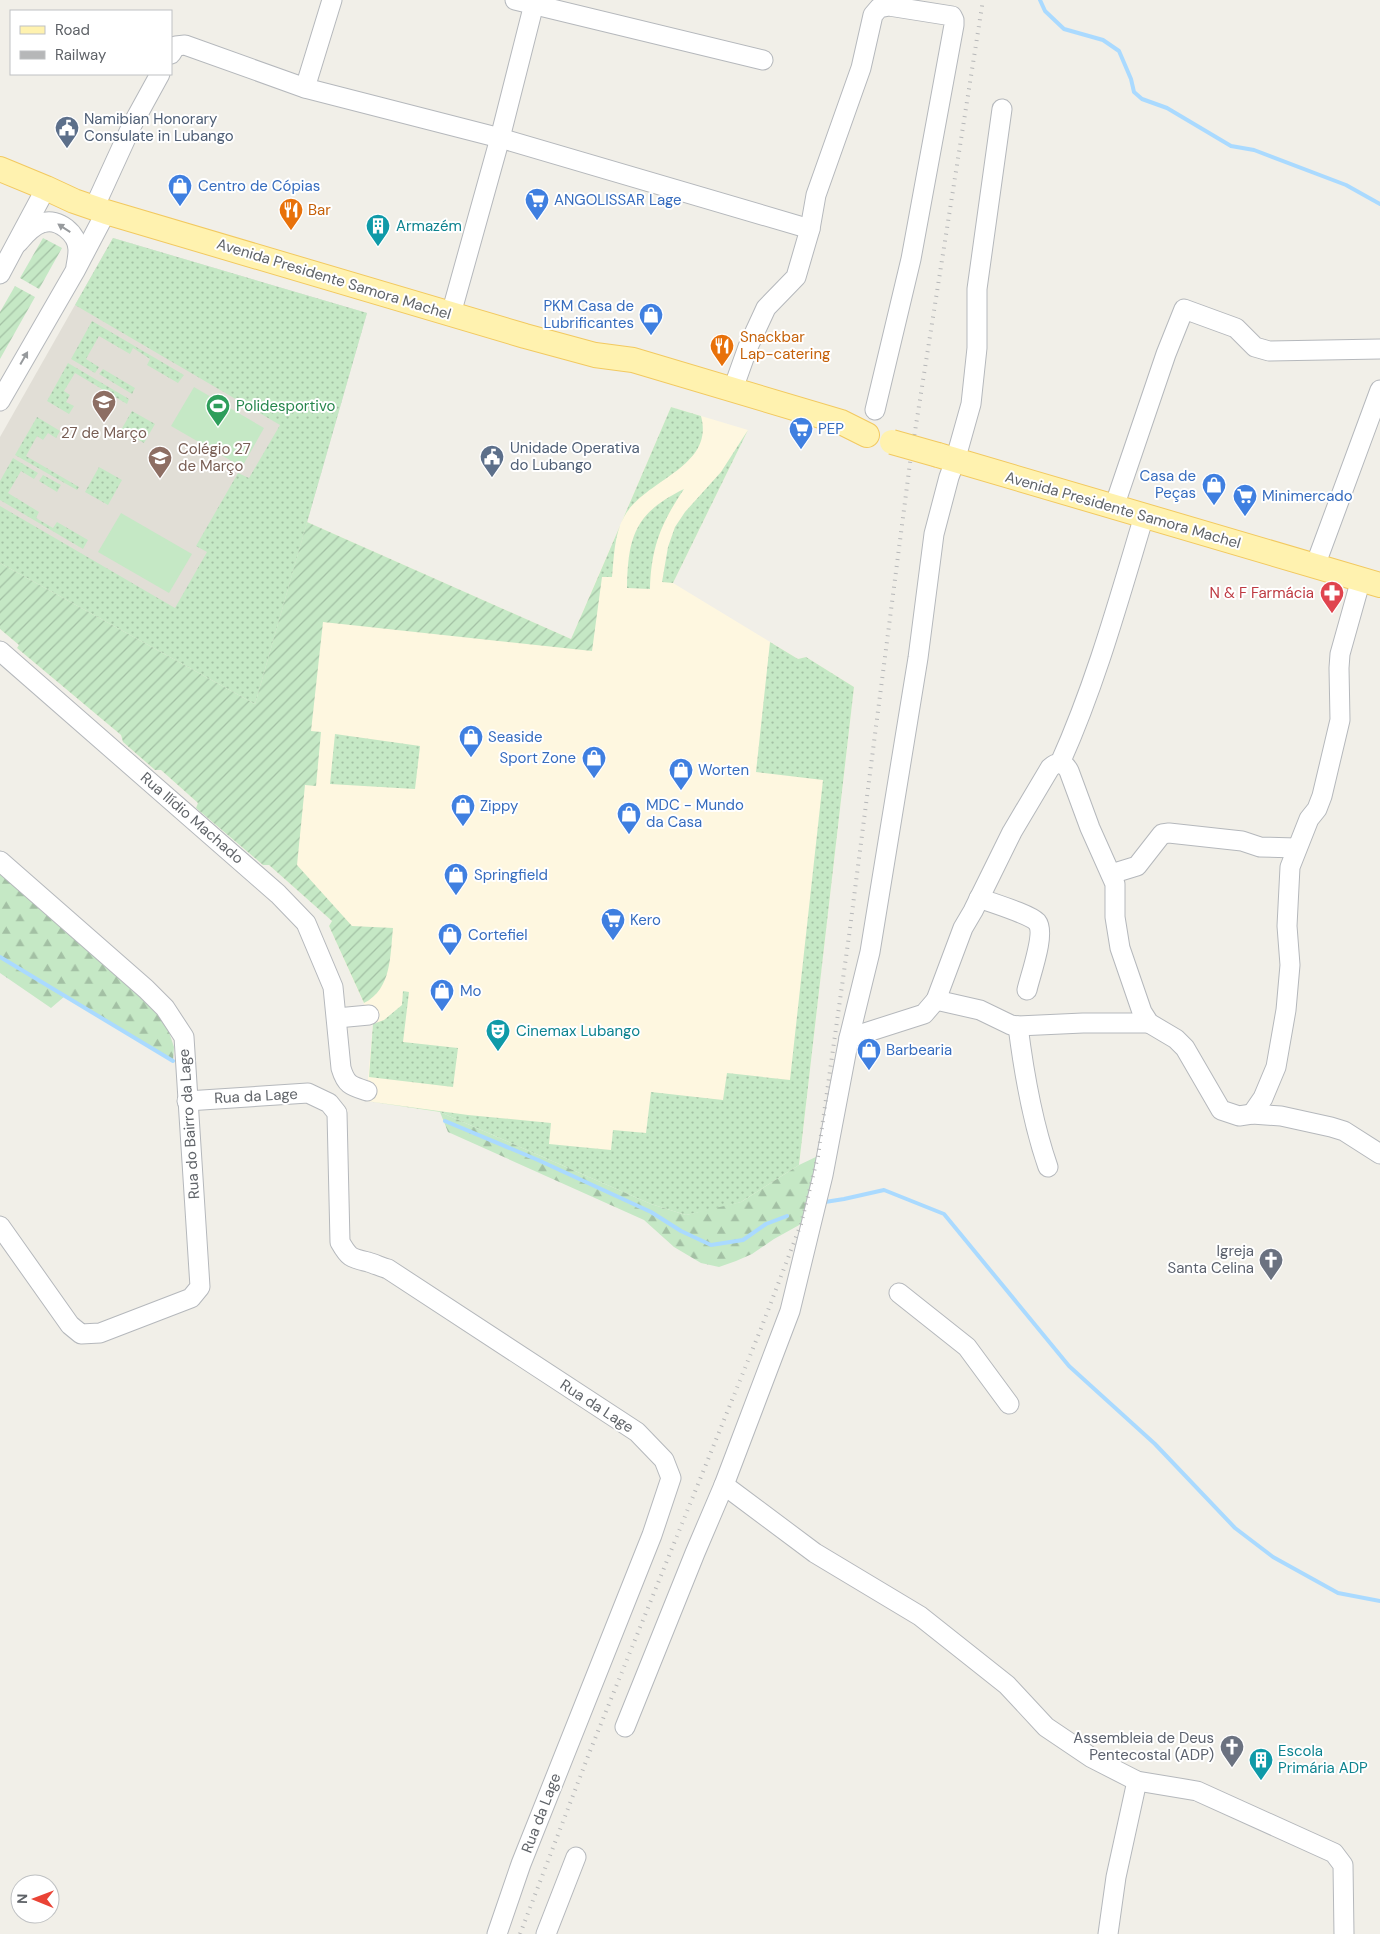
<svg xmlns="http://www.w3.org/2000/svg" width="1380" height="1934" font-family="'DM Sans',sans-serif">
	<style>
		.commercial { fill: #fef7e0 }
		.education { fill: #e1ded6 }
		.grass { fill: url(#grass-dots) }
		.forest { fill: url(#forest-firs) }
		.garden { fill: url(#garden-furrows) }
		.pitch { fill: #c5e8c5 }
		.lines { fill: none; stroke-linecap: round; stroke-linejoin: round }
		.stream { stroke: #aadaff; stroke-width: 4 }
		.minor-casing { stroke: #b5b8bc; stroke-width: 21 }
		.major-casing { stroke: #f2c960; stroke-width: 26 }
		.minor { stroke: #fff; stroke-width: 19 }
		.major { stroke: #fff2af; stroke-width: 24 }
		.rail { stroke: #b6b7b8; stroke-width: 4; stroke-dasharray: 1 6; stroke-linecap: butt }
		.major-bridge-casing { stroke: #f2c960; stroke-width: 26; stroke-linecap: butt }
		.major-bridge { stroke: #fff2af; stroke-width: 24 }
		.oneway { fill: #979a9d }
		.labels { text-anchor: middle; stroke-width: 4; stroke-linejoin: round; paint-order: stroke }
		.service-label { font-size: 15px; fill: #4e5e75; stroke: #fff; text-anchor: start }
		.shop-label { font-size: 15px; fill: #366cbe; stroke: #fff; text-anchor: start }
		.food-label { font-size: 15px; fill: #c56008; stroke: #fff; text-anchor: start }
		.culture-label { font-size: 15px; fill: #0d838f; stroke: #fff; text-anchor: start }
		.street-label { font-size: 15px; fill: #5f6368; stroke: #fff }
		.leisure-label { font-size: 15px; fill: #27864d; stroke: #fff; text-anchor: start }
		.education-label { font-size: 15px; fill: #785e54; stroke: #fff }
		.health-label { font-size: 15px; fill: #be3a42; stroke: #fff; text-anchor: end }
		.worship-label { font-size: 15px; fill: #5b616d; stroke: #fff; text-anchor: end }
	</style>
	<defs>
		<pattern id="grass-dots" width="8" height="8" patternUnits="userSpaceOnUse" patternTransform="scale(1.25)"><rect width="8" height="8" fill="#c5e8c5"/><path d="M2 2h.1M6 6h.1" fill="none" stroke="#a3c0a4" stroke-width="1.8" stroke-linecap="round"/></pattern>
		<pattern id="forest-firs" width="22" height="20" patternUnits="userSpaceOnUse" patternTransform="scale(1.25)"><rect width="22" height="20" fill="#c5e8c5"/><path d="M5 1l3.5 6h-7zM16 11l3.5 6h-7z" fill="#a3c0a4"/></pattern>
		<pattern id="garden-furrows" width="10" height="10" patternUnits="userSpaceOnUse" patternTransform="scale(1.25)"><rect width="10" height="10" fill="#c5e8c5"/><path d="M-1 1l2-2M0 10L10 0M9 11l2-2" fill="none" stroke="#a3c0a4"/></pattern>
	</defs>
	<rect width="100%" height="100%" fill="#f1efe8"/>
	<!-- commercial -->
	<path class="commercial" d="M671 407 748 430 673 583 798 659 806 657 854 687 799 1165 741 1202 440 1112 366 1101 373 1024 329 926 332 921 269 865H263L196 808 198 803 161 770H155L123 742 121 735 17 648 19 645 0 629V563L255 704 307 522 571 639Z"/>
	<!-- education -->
	<path class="education" d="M113 238 367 313 255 704 0 563V437Z"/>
	<!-- grass -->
	<g class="grass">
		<path d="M113 238 367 313 255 704 0 563V506L175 608 207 552 196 546 238 473 249 478 280 425 75 305Z"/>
		<path d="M92 321 184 375 178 383 147 365 150 359 133 348 130 354 99 336 86 359 99 367 95 373 71 359Z"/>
		<path d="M68 363 129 399 127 404 75 373 64 391 70 395 66 402 74 406 69 414 47 401Z"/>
		<path d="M103 369 135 388 132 394 99 374Z"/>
		<path d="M671 407 701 416C715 468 644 479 624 517 614 535 614 557 612 577H598Z"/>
		<path d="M132 411 155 424 144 443 121 430Z"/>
		<path d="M37 417 60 431 56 438 48 433 43 440 37 436 26 456 79 487 77 490 15 455Z"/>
		<path d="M748 430 673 583 662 582 668 547 675 527 685 512 721 472Z"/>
		<path d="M13 458 38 473 34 479 21 471 8 493 39 512 36 518 53 528 57 522 88 540 83 549 0 500V481Z"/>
		<path d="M99 467 122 480 108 505 85 492Z"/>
		<path d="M43 475 61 485 57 492 39 481Z"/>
		<path d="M684 489C661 523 651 548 650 589L627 588C628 536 635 513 684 489Z"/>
		<path d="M770 642 798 659 806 657 854 687 799 1165 741 1202 715 1209 686 1215 651 1204 440 1112 366 1101 468 1115 551 1123 549 1144 611 1150 613 1130 646 1133 651 1092 723 1100 727 1073 790 1080 823 780 756 772Z"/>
		<path d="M335 734 420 746 415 789 330 784Z"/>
		<path d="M403 991 409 992 403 1042 458 1048 453 1087 369 1077 373 1024 384 1020 402 1005Z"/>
	</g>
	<!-- forest -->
	<g class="forest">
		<path d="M0 874 144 999 167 1026 174 1047 173 1061 65 996 51 1008 0 973Z"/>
		<path d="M440 1112 651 1204 686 1215 741 1202 799 1165 818 1156 801 1224 774 1239 752 1254 736 1261 719 1267 701 1263 674 1247 644 1220 448 1132Z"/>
	</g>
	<!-- garden -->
	<g class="garden">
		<path d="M43 238 62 248 39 289 20 278Z"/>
		<path d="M15 286 35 297 0 359V312Z"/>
		<path d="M307 522 571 639 598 577H602L592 651 323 622 311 731 321 732 316 786 305 785 297 865 352 926 393 928C390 955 392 989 364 1003L329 926 332 921 269 865H263L196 808 198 803 161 770H155L123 742 121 735 17 648 19 645 0 629V563L255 704Z"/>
	</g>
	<!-- pitch -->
	<g class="pitch">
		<path d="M194 387 264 428 242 467 171 426Z"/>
		<path d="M121 513 192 554 169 593 98 552Z"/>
	</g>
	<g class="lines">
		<!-- stream -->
		<g class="stream">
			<path d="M1040 0 1045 11 1064 29 1103 40 1119 51 1131 79 1134 92 1142 99 1167 108 1231 146 1254 150 1346 185 1380 204"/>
			<path d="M0 957 173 1061"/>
			<path d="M445 1121 538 1160 651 1212 681 1231 711 1245 743 1240 766 1224 787 1216"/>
			<path d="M825 1202 844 1199 884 1190 944 1214 1069 1366 1155 1444 1235 1528 1273 1557 1338 1593 1380 1601"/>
		</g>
		<defs>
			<g id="minor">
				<path d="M515 0 763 60"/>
				<path d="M171 54 176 46 185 45 305 88 500 138 810 229"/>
				<path d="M305 88 332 0"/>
				<path d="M94 208 132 125 160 74"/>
				<path d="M18 243C25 235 32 226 42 223 58 217 78 234 78 250 78 255 77 261 76 266"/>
				<path d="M0 274 46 188"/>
				<path d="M451 314 500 138 535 0"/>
				<path d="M733 389 748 347 766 308 796 277 810 229 816 195 861 68 873 15 879 8 889 6 952 16 954 20V25L911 259 875 410"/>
				<path d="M0 401 75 271 106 212"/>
				<path d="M1114 507 1166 354 1184 309 1236 328 1255 347 1269 351 1380 349"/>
				<path d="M1315 566 1380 390"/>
				<path d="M0 651 278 894 306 923 333 987 341 1068C346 1085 351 1086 367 1091"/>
				<path d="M1060 763C1096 683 1119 599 1144 516"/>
				<path d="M0 861 146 989 165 1008 184 1037 200 1287 191 1298 100 1333 81 1334 70 1325 0 1226"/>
				<path d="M1111 874 1137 866 1162 834 1169 833 1242 841 1260 847 1296 848"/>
				<path d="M979 898C992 903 1029 914 1037 922 1046 933 1030 976 1027 990"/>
				<path d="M936 1000 980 1010 1011 1025 1018 1026 1083 1023H1149"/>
				<path d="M337 1018 369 1015"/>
				<path d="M1018 1026C1024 1074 1032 1121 1048 1167"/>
				<path d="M849 1038 924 1014 936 1000 963 928 973 911 1012 832 1050 768C1057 761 1064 762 1069 771L1090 828 1115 884V917L1120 948 1142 1012 1149 1023 1176 1039 1185 1048 1221 1110 1239 1116 1252 1114 1281 1116 1331 1127 1344 1131 1380 1154"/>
				<path d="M187 1101 308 1093 329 1103 337 1113 340 1242C349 1258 351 1258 368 1262 375 1264 381 1267 388 1269L637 1432 664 1460 671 1478 652 1535 521 1864 497 1934"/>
				<path d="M1252 1114 1263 1098 1276 1067 1286 1010 1290 965 1287 926 1290 867 1309 819 1317 809 1322 796 1340 720 1339 668 1340 654 1361 579"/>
				<path d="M899 1293 967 1347 1009 1404"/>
				<path d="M724 1485 815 1553 920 1616 1007 1685 1046 1727 1092 1758 1137 1781 1197 1791 1334 1853 1343 1865 1344 1934"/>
				<path d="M625 1727 695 1553 724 1485 790 1311 823 1175 849 1038 870 952 918 658 934 534 949 477 955 461 971 404 977 348V289L1002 109"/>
				<path d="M546 1934 576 1857"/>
				<path d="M1108 1934 1116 1877 1137 1781"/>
			</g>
			<g id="major">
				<path d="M0 169 46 188 74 201 106 212 525 336 595 355 633 360 841 422 867 435"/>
				<path d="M938 455 1380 585"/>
			</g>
		</defs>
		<!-- minor casing -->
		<use href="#minor" class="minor-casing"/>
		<!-- major casing -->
		<use href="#major" class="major-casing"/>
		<!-- minor -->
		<use href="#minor" class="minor"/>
		<!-- major -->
		<use href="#major" class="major"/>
		<!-- rail -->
		<path class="rail" d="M520 1934 590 1751 762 1326 801 1224 818 1156 849 936 910 463 983 0"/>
		<defs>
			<path id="major-bridge" d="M892 442 938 455"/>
		</defs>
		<!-- major-bridge casing -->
		<use href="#major-bridge" class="major-bridge-casing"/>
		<!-- major-bridge -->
		<use href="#major-bridge" class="major-bridge"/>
	</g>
	<!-- one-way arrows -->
	<defs><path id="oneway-solid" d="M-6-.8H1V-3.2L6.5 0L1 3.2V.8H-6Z" transform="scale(1.25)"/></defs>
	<g class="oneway">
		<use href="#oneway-solid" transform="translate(64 228) rotate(-147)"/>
		<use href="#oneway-solid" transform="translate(24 358) rotate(-60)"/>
	</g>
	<!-- icons -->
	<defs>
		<symbol id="civic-pin" viewBox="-11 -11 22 30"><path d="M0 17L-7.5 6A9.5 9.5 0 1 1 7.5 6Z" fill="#5c6f8a" stroke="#fff"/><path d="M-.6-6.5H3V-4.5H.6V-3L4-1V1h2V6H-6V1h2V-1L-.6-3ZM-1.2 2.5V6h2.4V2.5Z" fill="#fff"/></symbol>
		<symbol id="shop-pin" viewBox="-11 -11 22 30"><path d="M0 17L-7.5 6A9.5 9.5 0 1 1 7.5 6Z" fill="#3f7fe0" stroke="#fff"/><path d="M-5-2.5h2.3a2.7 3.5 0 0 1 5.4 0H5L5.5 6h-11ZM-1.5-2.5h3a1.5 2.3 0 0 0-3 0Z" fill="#fff"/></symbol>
		<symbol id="supermarket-pin" viewBox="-11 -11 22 30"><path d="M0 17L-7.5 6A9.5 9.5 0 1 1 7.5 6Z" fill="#3f7fe0" stroke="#fff"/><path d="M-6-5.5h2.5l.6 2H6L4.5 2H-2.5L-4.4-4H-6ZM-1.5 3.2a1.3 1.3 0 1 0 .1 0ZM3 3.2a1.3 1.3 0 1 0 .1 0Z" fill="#fff"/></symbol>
		<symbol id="restaurant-pin" viewBox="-11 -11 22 30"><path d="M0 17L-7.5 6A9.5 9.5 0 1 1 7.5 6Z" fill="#e8710a" stroke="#fff"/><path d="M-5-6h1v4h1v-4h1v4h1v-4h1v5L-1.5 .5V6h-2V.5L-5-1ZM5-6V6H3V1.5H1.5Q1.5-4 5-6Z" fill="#fff"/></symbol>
		<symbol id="building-pin" viewBox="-11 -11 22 30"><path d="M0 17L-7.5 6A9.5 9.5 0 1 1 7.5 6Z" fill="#0f9aa8" stroke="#fff"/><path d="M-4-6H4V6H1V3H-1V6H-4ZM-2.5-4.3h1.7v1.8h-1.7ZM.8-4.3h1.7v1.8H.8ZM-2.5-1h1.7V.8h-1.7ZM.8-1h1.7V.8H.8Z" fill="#fff"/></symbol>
		<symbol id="school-pin" viewBox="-11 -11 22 30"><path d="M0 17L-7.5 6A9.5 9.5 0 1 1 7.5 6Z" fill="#8d6e63" stroke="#fff"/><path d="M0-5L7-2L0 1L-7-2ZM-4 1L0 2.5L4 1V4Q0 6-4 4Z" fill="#fff"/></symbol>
		<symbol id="stadium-pin" viewBox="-11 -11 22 30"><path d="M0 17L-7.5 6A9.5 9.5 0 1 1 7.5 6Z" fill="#2e9e5b" stroke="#fff"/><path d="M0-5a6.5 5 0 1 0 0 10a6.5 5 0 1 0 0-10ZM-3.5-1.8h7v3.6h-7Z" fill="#fff"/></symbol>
		<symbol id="pharmacy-pin" viewBox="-11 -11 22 30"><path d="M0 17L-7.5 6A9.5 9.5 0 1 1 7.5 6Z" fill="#e0444e" stroke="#fff"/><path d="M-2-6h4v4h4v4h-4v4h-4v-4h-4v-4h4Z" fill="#fff"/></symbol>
		<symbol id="theatre-pin" viewBox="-11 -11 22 30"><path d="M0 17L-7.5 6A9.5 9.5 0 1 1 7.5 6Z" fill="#0f9aa8" stroke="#fff"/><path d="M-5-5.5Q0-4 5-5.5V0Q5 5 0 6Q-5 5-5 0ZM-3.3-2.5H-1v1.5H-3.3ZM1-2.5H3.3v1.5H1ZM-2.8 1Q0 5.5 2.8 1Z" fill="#fff"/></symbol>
		<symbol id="church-pin" viewBox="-11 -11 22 30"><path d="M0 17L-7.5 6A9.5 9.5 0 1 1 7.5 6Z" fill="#6b7280" stroke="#fff"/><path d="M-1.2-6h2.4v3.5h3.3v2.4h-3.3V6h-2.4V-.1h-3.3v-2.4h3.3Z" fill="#fff"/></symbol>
	</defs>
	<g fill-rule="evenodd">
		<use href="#civic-pin" x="53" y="114" width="28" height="38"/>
		<use href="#shop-pin" x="166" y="172" width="28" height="38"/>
		<use href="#supermarket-pin" x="523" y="186" width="28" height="38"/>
		<use href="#restaurant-pin" x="277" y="196" width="28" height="38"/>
		<use href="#building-pin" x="364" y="212" width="28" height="38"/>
		<use href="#shop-pin" x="637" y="301" width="28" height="38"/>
		<use href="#restaurant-pin" x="708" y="332" width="28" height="38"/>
		<use href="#school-pin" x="90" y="388" width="28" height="38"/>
		<use href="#stadium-pin" x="204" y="392" width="28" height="38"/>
		<use href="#supermarket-pin" x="787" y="415" width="28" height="38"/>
		<use href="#civic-pin" x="478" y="443" width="28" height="38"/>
		<use href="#school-pin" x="146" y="444" width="28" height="38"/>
		<use href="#shop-pin" x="1200" y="471" width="28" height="38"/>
		<use href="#supermarket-pin" x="1231" y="482" width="28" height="38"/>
		<use href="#pharmacy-pin" x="1318" y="579" width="28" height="38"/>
		<use href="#shop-pin" x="457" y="723" width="28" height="38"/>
		<use href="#shop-pin" x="580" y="744" width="28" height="38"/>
		<use href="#shop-pin" x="667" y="756" width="28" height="38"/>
		<use href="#shop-pin" x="449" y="792" width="28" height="38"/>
		<use href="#shop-pin" x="615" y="800" width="28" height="38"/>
		<use href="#shop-pin" x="442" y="861" width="28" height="38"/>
		<use href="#supermarket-pin" x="599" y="906" width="28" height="38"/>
		<use href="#shop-pin" x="436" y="921" width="28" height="38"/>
		<use href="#shop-pin" x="428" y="977" width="28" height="38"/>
		<use href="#theatre-pin" x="484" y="1017" width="28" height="38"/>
		<use href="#shop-pin" x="855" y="1036" width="28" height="38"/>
		<use href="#church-pin" x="1257" y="1246" width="28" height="38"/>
		<use href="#church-pin" x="1218" y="1733" width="28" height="38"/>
		<use href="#building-pin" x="1247" y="1746" width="28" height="38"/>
	</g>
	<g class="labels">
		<!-- service labels -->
		<g class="service-label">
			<text x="84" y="124">Namibian Honorary<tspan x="84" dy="17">Consulate in Lubango</tspan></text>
			<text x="510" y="453">Unidade Operativa<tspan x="510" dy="17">do Lubango</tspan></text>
		</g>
		<!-- shop labels -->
		<g class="shop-label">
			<text x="198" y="191">Centro de Cópias</text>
			<text x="554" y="205">ANGOLISSAR Lage</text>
			<text x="634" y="311" text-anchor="end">PKM Casa de<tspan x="634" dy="17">Lubrificantes</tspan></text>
			<text x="818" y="434">PEP</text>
			<text x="1196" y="481" text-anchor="end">Casa de<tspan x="1196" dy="17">Peças</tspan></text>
			<text x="1262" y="501">Minimercado</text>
			<text x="488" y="742">Seaside</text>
			<text x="576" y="763" text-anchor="end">Sport Zone</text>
			<text x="698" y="775">Worten</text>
			<text x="646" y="810">MDC - Mundo<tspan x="646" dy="17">da Casa</tspan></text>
			<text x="480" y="811">Zippy</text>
			<text x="474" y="880">Springfield</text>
			<text x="630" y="925">Kero</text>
			<text x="468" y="940">Cortefiel</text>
			<text x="460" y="996">Mo</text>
			<text x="886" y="1055">Barbearia</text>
		</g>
		<!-- food labels -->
		<g class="food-label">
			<text x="308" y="215">Bar</text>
			<text x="740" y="342">Snackbar<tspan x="740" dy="17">Lap-catering</tspan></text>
		</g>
		<!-- culture labels -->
		<g class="culture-label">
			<text x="396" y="231">Armazém</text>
			<text x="516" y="1036">Cinemax Lubango</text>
			<text x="1278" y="1756">Escola<tspan x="1278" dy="17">Primária ADP</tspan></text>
		</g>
		<!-- street labels -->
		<g class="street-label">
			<text transform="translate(334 279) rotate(17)" y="5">Avenida Presidente Samora Machel</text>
			<text transform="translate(1123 510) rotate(16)" y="5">Avenida Presidente Samora Machel</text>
			<text transform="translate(192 818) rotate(41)" y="5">Rua Ilídio Machado</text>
			<text transform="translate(256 1096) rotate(-3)" y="5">Rua da Lage</text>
			<text transform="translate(189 1124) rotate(-94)" y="5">Rua do Bairro da Lage</text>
			<text transform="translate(597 1406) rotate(33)" y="5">Rua da Lage</text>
			<text transform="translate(541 1813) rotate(-69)" y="5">Rua da Lage</text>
		</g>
		<!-- leisure labels -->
		<g class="leisure-label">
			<text x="236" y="411">Polidesportivo</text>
		</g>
		<!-- education labels -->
		<g class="education-label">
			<text x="104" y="438">27 de Março</text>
			<text x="178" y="454" text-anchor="start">Colégio 27<tspan x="178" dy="17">de Março</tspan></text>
		</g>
		<!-- health labels -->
		<g class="health-label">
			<text x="1314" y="598">N &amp; F Farmácia</text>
		</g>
		<!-- worship labels -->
		<g class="worship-label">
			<text x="1254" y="1256">Igreja<tspan x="1254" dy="17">Santa Celina</tspan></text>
			<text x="1214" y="1743">Assembleia de Deus<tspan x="1214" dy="17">Pentecostal (ADP)</tspan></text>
		</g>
	</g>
	<!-- legend -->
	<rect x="10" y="10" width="162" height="65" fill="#ffffff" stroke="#bfc1c3"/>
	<rect x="20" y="26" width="25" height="8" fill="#fff2af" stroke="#bfc1c3"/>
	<text x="55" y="35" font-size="15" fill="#5f6368">Road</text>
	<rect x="20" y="51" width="25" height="8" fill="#b6b7b8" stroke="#bfc1c3"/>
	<text x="55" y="60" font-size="15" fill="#5f6368">Railway</text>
	<!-- north arrow -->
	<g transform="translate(35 1899) rotate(271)"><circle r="24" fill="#ffffff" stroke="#bfc1c3"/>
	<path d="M0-4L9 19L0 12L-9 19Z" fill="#ea4335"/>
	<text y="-8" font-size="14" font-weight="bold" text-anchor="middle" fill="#5f6368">N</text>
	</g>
</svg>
